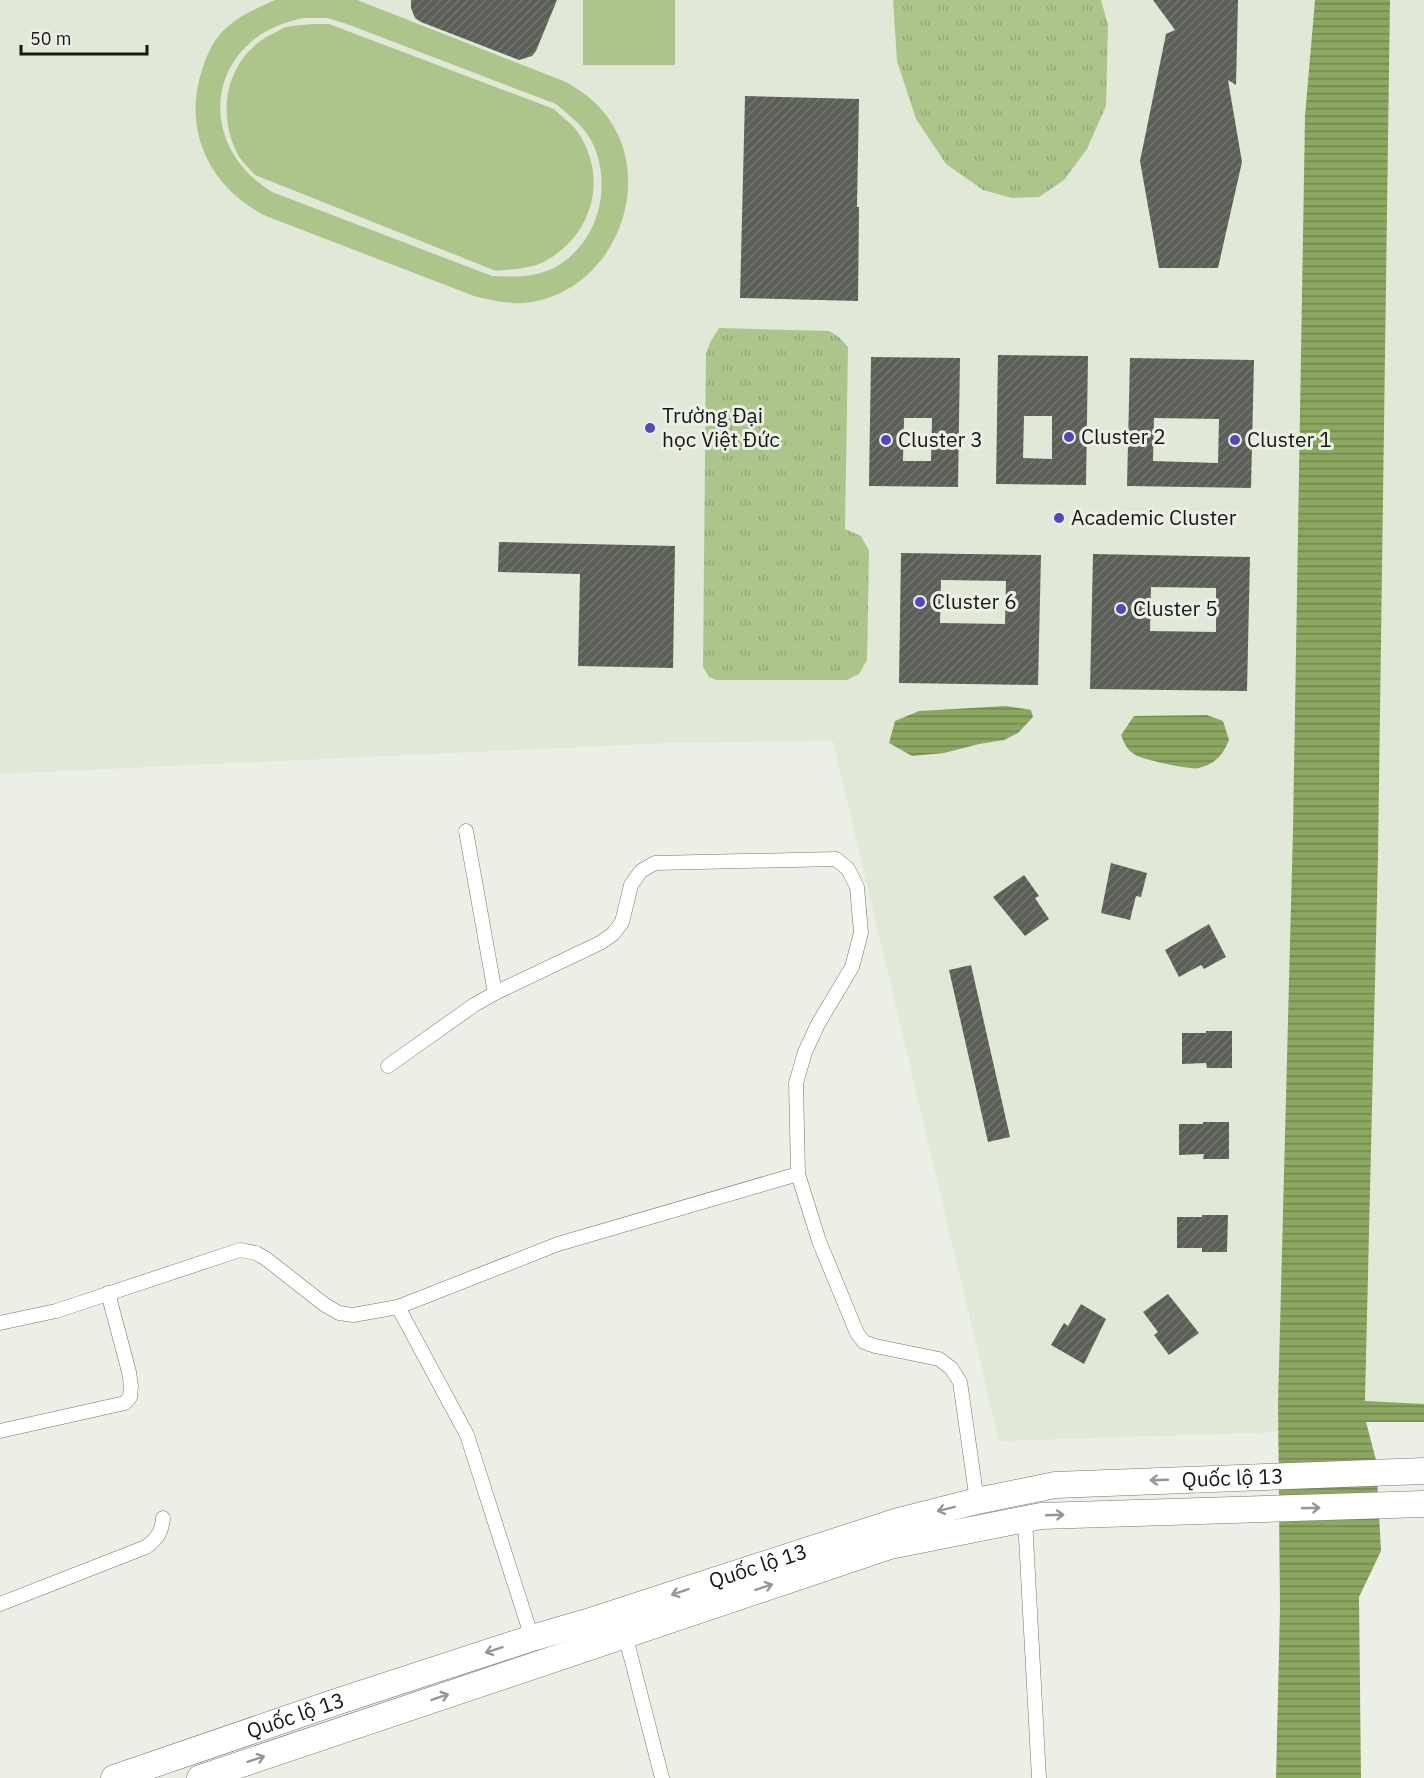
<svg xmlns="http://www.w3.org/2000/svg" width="1424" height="1778" font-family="'IBM Plex Sans',sans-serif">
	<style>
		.built { fill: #e1e8d7 }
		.grass { fill: url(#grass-tufts) }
		.garden { fill: #adc48b; fill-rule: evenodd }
		.water { fill: url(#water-rules) }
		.building { fill: url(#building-hatch); fill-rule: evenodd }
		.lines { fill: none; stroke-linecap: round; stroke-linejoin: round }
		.street-casing { stroke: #74776f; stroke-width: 15 }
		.highway-casing { stroke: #74776f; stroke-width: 27 }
		.street { stroke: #fff; stroke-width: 14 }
		.highway { stroke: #fff; stroke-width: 26 }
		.oneway { stroke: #969795 }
		.poi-dot { fill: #5247bf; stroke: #ebefe6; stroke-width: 2 }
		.labels { text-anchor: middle; stroke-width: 6; stroke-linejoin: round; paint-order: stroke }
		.poi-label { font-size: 21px; fill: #161714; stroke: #ebefe6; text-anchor: start }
		.street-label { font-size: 21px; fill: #161714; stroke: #ebefe6 }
	</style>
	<defs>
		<pattern id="grass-tufts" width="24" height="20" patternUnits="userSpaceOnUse" patternTransform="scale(1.5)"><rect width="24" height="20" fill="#adc48b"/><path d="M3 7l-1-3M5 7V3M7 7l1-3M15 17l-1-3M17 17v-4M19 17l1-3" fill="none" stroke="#94a877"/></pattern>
		<pattern id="water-rules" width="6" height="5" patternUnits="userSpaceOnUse" patternTransform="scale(1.5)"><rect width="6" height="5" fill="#8ca760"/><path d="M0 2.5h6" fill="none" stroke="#71874e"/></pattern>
		<pattern id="building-hatch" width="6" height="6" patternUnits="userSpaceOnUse" patternTransform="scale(1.5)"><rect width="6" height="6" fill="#5c5f57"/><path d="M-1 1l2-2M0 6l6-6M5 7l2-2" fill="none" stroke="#73766f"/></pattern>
	</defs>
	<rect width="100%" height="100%" fill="#ebefe6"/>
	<!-- built -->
	<g class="built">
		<path d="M0 0H1315L1305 116 1293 828 1278 1432 999 1441 833 741 667 743 0 774Z"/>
		<path d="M1390 0H1424V1404L1365 1402 1378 857Z"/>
	</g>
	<!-- grass -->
	<g class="grass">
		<path d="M893 0H1101L1108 25 1106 106 1087 149 1064 180 1039 197 1012 198 983 190 946 164 916 119 897 61Z"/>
		<path d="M719 328 829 331 839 337 848 347 845 529 861 536 869 551 867 660 859 674 847 680H716L709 677 703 667 706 353 711 341Z"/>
	</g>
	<!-- garden -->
	<g class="garden">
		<path d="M275 0H357L566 82C579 90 592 98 602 110 661 178 614 295 524 303 507 304 491 300 474 296L266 216C210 188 182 131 202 70 206 57 213 40 224 30 238 16 257 8 275 0ZM304 18H327L347 24 556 104C570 116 585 127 593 144 612 186 599 240 559 265 539 278 514 277 492 276L272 192C190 141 209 35 304 18Z"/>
		<rect x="583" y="0" width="92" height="65"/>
		<path d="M314 24H329L554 109C561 116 571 123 577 131 608 175 594 232 549 259 534 269 513 269 496 271L255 175C249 168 241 161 237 153 216 111 227 58 270 35 275 33 281 29 286 27 295 25 305 25 314 24Z"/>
	</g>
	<!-- water -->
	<g class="water">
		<path d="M1315 0H1390L1378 857 1365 1401 1424 1404V1422H1366L1376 1460 1381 1551 1359 1597 1361 1778H1276L1280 1609 1278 1404 1293 828 1305 116Z"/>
		<path d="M1006 706 1031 710 1033 717 1018 733 1004 740 979 744 944 753 912 756 889 743 895 721 919 711Z"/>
		<path d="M1207 715 1223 721 1229 740C1223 755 1215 764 1199 768 1191 770 1142 760 1134 754 1127 750 1124 743 1121 735L1134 716Z"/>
	</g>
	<!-- building -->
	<g class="building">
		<path d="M411 0H557L536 51 532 56 519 60 421 22 415 18 411 8Z"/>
		<path d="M1153 0H1238L1236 85 1228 80 1242 162 1218 268H1159L1140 161 1166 34 1175 30Z"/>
		<path d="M745 96 859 99 857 207H859L858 301 740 298Z"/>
		<path d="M998 355 1088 356 1086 485 996 484ZM1024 416H1052V459L1023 458Z"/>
		<path d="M871 357 960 358 958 487 869 486ZM904 418H932L931 461H903Z"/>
		<path d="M1130 358 1254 360 1251 488 1127 486ZM1154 418 1219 419 1218 463 1153 461Z"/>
		<path d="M499 542 675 546 673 668 578 666 580 574 498 572Z"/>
		<path d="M901 553 1041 555 1038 685 899 683ZM941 580 1006 581 1005 624 940 623Z"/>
		<path d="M1093 554 1250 557 1247 691 1090 689ZM1151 587 1216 588V632L1150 631Z"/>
		<path d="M1111 863 1147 873 1141 897 1136 896 1130 920 1101 913Z"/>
		<path d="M1024 875 1039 896 1035 898 1049 919 1025 936 993 897Z"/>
		<path d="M1209 924 1226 957 1204 969 1201 965 1179 977 1165 950Z"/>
		<path d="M971 965 1010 1137 988 1142 949 970Z"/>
		<path d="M1206 1031H1232V1068H1207L1206 1063 1182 1064V1033H1206Z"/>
		<path d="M1203 1122H1229V1159H1203L1204 1154 1179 1155V1124H1203Z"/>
		<path d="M1202 1215H1228L1227 1252H1202V1248H1177V1217H1202Z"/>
		<path d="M1168 1294 1199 1333 1169 1355 1154 1335 1158 1332 1143 1312Z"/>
		<path d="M1081 1304 1106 1319 1084 1364 1051 1345 1064 1323 1068 1326Z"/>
	</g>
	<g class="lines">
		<defs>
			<g id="street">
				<path d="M466 831 495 993"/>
				<path d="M388 1066 474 1005 495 993 600 943 613 934 622 922 631 885 641 871 655 863 836 859 848 869 857 887 861 933 852 967 818 1024 805 1052 796 1083 798 1174 819 1241 857 1333 864 1342 875 1346 939 1359 951 1368 960 1382 977 1501"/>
				<path d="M398 1307 467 1435 532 1638"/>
				<path d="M0 1323 56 1311 240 1250 256 1253 265 1258 325 1305 339 1313 353 1315 398 1307 558 1244 798 1174"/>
				<path d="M0 1431 125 1403 130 1397 131 1386 129 1372 108 1293"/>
				<path d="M1025 1519 1039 1778"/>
				<path d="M0 1604 146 1547C157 1539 162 1532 163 1518"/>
				<path d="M625 1634 662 1778"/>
			</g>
			<g id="highway">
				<path id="s1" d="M114 1778 333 1703 532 1638 587 1622 898 1521 977 1501 1055 1485 1424 1471"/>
				<path d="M200 1778 890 1546 1041 1516 1424 1504"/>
			</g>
		</defs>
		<!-- street casing -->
		<use href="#street" class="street-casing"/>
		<!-- highway casing -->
		<use href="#highway" class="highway-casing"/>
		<!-- street -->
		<use href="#street" class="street"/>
		<!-- highway -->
		<use href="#highway" class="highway"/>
	</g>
	<!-- one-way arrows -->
	<defs><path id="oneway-shaft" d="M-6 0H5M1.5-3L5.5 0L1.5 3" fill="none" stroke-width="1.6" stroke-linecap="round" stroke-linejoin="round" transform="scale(1.5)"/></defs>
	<g class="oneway">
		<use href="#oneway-shaft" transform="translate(1159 1480) rotate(178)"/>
		<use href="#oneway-shaft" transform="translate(1311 1508) rotate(-2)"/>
		<use href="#oneway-shaft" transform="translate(946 1509) rotate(166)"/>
		<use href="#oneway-shaft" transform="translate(1055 1515) rotate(-2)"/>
		<use href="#oneway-shaft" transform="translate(764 1587) rotate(-18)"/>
		<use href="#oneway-shaft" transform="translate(680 1592) rotate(162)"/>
		<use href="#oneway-shaft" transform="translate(494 1650) rotate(162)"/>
		<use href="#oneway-shaft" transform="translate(440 1697) rotate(-19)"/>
		<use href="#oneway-shaft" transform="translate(256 1759) rotate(-18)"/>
	</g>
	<!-- markers -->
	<g class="poi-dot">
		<circle cx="650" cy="428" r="6"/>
		<circle cx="1069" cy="437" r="6"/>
		<circle cx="886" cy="440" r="6"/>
		<circle cx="1235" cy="440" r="6"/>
		<circle cx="1059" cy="518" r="6"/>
		<circle cx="920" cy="602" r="6"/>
		<circle cx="1121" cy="609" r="6"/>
	</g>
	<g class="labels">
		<!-- poi labels -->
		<g class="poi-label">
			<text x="662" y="423">Trường Đại<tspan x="662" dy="24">học Việt Đức</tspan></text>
			<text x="1081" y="444">Cluster 2</text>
			<text x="898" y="447">Cluster 3</text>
			<text x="1247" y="447">Cluster 1</text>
			<text x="1071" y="525">Academic Cluster</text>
			<text x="932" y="609">Cluster 6</text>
			<text x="1133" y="616">Cluster 5</text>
		</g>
		<!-- street labels -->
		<g class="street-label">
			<text dy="7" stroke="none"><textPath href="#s1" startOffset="1164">Quốc lộ 13</textPath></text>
			<text dy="7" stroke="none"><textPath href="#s1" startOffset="678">Quốc lộ 13</textPath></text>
			<text dy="7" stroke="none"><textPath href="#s1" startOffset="192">Quốc lộ 13</textPath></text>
		</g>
	</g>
	<!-- scale -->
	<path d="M21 45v9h126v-9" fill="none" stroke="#161714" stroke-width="3"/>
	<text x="30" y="45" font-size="18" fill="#161714" stroke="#ebefe6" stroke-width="4.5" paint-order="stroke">50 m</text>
</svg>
